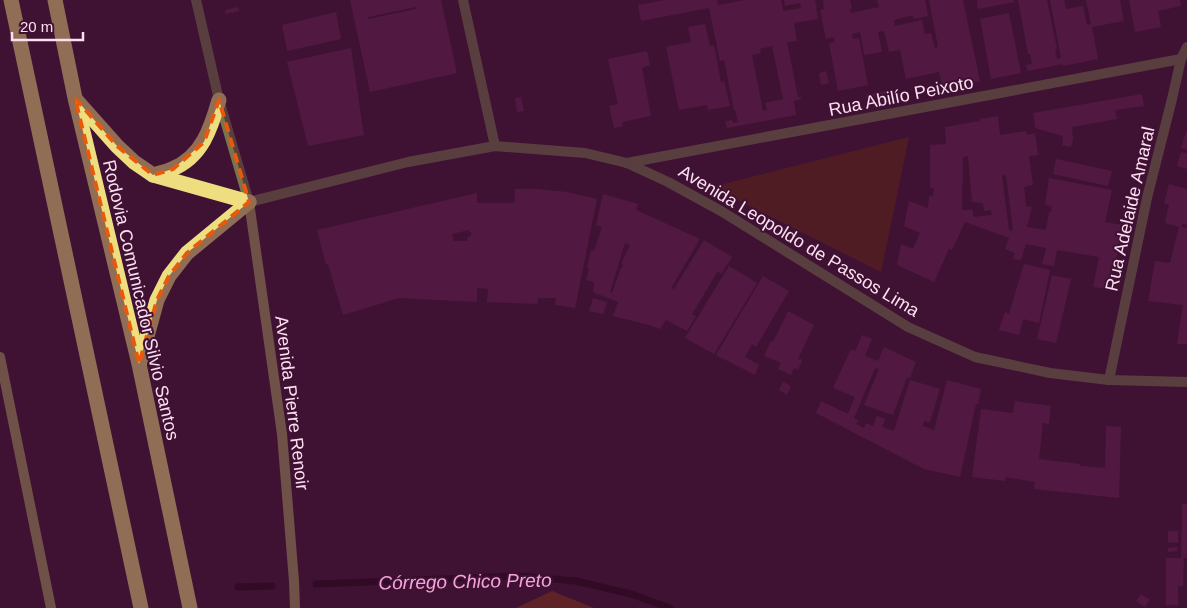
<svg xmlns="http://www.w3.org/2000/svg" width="1187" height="608" font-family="Helvetica,sans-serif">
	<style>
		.green { fill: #652811 }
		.forest { fill: #863619 }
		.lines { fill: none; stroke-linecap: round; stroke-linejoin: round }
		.stream { stroke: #1f0017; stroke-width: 7 }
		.building { fill: #662154; fill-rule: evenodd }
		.street { stroke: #79734e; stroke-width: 10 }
		.secondary { stroke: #a99e63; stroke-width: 10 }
		.highway { stroke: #efde7f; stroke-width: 15 }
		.marked { fill: none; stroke: #e8590c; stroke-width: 4; stroke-dasharray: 10 6; stroke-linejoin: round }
		.labels { text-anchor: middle; stroke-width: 4; stroke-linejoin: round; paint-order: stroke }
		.street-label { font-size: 18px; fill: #fddff2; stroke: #3f1233 }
		.water-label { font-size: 19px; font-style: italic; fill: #f5a4db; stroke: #3f1233 }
	</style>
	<rect width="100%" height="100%" fill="#3f1233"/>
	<!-- green -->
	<path class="green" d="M909 137 881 272 712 187Z"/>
	<!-- forest -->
	<path class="forest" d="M552 591 594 608H516Z"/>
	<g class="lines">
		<!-- stream -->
		<g class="stream">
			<path d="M316 584 518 576 576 581 631 594 670 608"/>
			<path d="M238 587 272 586"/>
		</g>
	</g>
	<!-- building -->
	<g class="building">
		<path d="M350 0H441L457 73 370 92ZM416 7V9L368 19V17Z"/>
		<path d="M665 0H717L718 5 745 0H781L783 11 801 8 800 3 785 6 784 0H815L818 19 794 23 797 41 787 42 798 97H801V99L794 101 796 115 727 128 725 121 732 120 733 123 738 122 735 110H734L724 60 720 61 709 8 641 21 638 5ZM772 46 783 99 765 103 767 110 763 111 752 55 761 53 760 49Z"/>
		<path d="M823 0H850L852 8 850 9 851 13 879 7 877 0H925L928 16 914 19 913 15 894 20V21L895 26 922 20 925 34 931 33 935 48 938 47 929 0H963L980 81 943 89 939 72 906 79 900 50 889 52 884 31 878 32 882 52 864 55 860 32 852 34 853 39 859 38 868 85 838 91 829 43 834 42V37L826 39 820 10 824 9Z"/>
		<path d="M977 0H1014V2L978 9Z"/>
		<path d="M1018 0H1047L1057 49H1055L1057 59 1061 58 1050 0H1064L1066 9 1083 6 1087 25 1091 24 1086 0H1120L1124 21 1092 27 1098 59 1063 66V64L1028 71 1026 65 1032 64 1030 54H1028Z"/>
		<path d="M1129 0H1180L1181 6 1158 11 1161 27 1135 32Z"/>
		<path d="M238 7 239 11 226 14 225 10Z"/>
		<path d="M336 12 341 39 287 51 282 25Z"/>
		<path d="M1009 13 1021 73 991 79 980 19Z"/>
		<path d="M705 24 710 46 714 45 721 82 724 81 730 106 708 110 707 105 679 110 666 47 691 42 688 27Z"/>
		<path d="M351 48 364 135 308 146 287 62Z"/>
		<path d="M647 51 650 65 642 68 651 116 622 122 623 126 614 128 609 106 618 104 608 59Z"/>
		<path d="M826 71 829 83 821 85 819 73Z"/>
		<path d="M886 91V97L866 100V95Z"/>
		<path d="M1142 94 1144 106 1115 110 1117 119 1072 127 1073 139 1071 147 1062 145 1063 136 1035 128 1033 113Z"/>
		<path d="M521 97 524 111 517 112 515 98Z"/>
		<path d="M998 116 1000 135 1026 131 1027 135 1035 133 1038 155 1029 156 1033 185 1024 187 1026 206 1032 207 1027 227 1046 230 1049 212H1051L1052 206 1045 205 1049 178 1112 190 1105 222 1122 225 1116 261 1113 260 1108 289 1093 287 1099 257 1057 250 1054 266 1042 264 1046 248 1026 244 1021 260 1013 259 1015 253 1005 249 1009 238 965 222 952 250 949 249 934 282 897 265 901 244 913 249 920 233 904 226 909 201 928 208 929 196H933L934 188H930V145L946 144 945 127 980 121V119ZM968 156 972 202 983 203 984 211 991 210 992 215 973 217V210H962L963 157ZM1006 175 1013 230 1009 231 1002 176Z"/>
		<path d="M1187 129V149L1181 148Z"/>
		<path d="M1181 152 1187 154V169L1177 166Z"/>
		<path d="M1056 159 1112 171 1108 186 1053 174Z"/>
		<path d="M1169 184 1187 189V225L1182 224V227L1187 228V344H1177L1183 305 1148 301 1155 261 1170 263 1179 227 1165 223 1169 204H1164Z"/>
		<path d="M515 189H537L567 192 597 199 575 308 555 305 556 298H538L537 304 487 302 488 289 477 288V302L399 298 343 315 328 264 326 265 317 230 477 193V203H514ZM469 230V232H471V236L468 237 467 241H454L452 234Z"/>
		<path d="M603 194 638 204 636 210 700 239 671 288 674 289 704 240 732 257 721 274 718 271 692 314 696 316 687 331 666 320 660 329 649 325 613 316 618 302 593 292 594 282 586 280 589 269 587 268 591 250 594 251 602 227 596 225ZM625 243 630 245 621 264 623 265 622 268H621L612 293 610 292Z"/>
		<path d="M1024 264 1050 270 1039 323 1023 319 1019 335 999 330 1005 312 1009 314Z"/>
		<path d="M729 266 757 283 714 354 685 338Z"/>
		<path d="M1052 275 1071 279 1056 343 1037 339Z"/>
		<path d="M763 276 789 291 756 347 752 344 745 357 759 365 755 375 716 355Z"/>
		<path d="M593 298 607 302 603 314 589 311Z"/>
		<path d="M788 311 814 325 798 359 802 360 798 370 794 368 791 375 778 369 781 363 764 356 771 341 773 342Z"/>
		<path d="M862 335 872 339 865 356 878 361 884 347 916 362 910 378 907 377 893 415 864 405 879 369 875 368 854 418 858 420 856 424 864 428 866 423 873 426 877 416 885 419 882 427 894 431 910 380 940 389 930 422 924 421 923 426 934 430 947 380 981 389 978 404H976L960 477 924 469 816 413 821 401 848 414 855 397 833 388 851 349 855 351Z"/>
		<path d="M783 382 791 386 787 395 779 390Z"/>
		<path d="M1015 401 1051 406 1049 424 1043 423 1039 459 1080 464V466L1105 468 1106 426 1121 427 1119 498 1034 489 1035 482 1005 477V481L972 477 981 409 1013 413Z"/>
		<path d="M1182 504H1187V558H1184L1183 586H1178V605H1166V558H1181Z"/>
		<path d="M1168 531H1178V543L1168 542Z"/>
		<path d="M1177 547V551L1168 552V548Z"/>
		<path d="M1141 594 1150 600 1145 607 1136 601Z"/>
	</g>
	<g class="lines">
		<!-- street -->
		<g class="street">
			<path d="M196 0 219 100 249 202 408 162 495 146 585 153 627 163 668 182 721 211 908 327 975 357 1050 373 1109 380 1187 382"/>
			<path d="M463 0 495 146"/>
			<path d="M627 163 1181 59"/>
			<path d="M1109 380 1147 198 1172 99 1181 59 1187 47"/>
		</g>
		<!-- secondary -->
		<g class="secondary">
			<path d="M249 202 282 434 294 581 295 608"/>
			<path d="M0 357 51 608"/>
		</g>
		<!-- highway -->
		<g class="highway">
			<path d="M11 0 141 608"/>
			<path d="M55 0 75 98 139 364 190 608"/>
			<path d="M77 101 117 146 134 162 153 175 249 202"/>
			<path d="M153 175C159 173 166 172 172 169 202 157 211 128 219 100"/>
			<path d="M140 362 157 300 169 276 187 253 249 202"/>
		</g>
	</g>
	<!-- marked area -->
	<path d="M0 0H1187V608H0ZM75 98 117 146 153 175 173 169 204 142 219 100 249 202 187 253 169 276 157 300 139 364Z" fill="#3f1233" fill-opacity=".55" fill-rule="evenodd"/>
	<path class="marked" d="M75 98 117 146 153 175 173 169 204 142 219 100 249 202 187 253 169 276 157 300 139 364Z"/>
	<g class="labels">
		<!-- street labels -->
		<g class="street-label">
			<text transform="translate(901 96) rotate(-11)" y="6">Rua Abilío Peixoto</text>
			<text transform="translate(1130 209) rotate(-77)" y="6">Rua Adelaide Amaral</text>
			<text transform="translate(799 241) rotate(31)" y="6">Avenida Leopoldo de Passos Lima</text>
			<text transform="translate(141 300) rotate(77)" y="6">Rodovia Comunicador Silvio Santos</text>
			<text transform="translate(292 403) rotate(83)" y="6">Avenida Pierre Renoir</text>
		</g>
		<!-- water labels -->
		<g class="water-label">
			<text transform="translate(465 581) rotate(-1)" y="7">Córrego Chico Preto</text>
		</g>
	</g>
	<!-- scale -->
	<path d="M12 32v8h71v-8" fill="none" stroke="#fddff2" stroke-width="2.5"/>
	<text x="20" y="32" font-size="15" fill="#fddff2" stroke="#3f1233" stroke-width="4" paint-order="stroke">20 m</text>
</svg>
